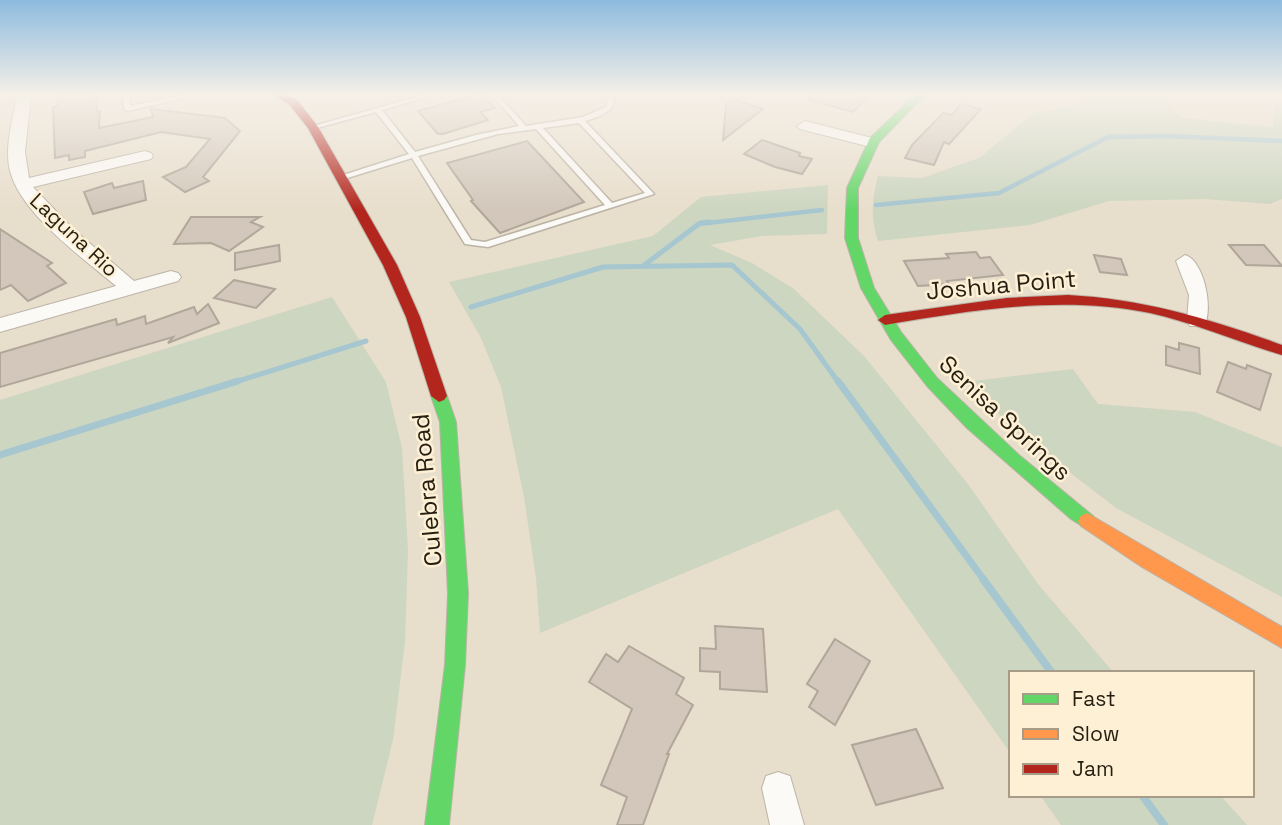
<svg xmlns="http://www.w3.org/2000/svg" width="1282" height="825" font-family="'Space Grotesk',sans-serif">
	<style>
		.green { fill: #cdd6c1 }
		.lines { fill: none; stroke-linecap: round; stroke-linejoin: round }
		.stream-far3 { stroke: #a6c6d0; stroke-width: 4.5 }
		.stream-far2 { stroke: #a6c6d0; stroke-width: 5 }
		.stream-far1 { stroke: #a6c6d0; stroke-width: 7 }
		.stream { stroke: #a6c6d0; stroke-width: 8 }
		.building { fill: #d2c7ba; stroke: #b0a69a; stroke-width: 2 }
		.lane-casing { stroke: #bbb3a6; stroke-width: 3 }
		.street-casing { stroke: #bbb3a6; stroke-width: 2 }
		.fast-casing { stroke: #bbb3a6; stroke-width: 2 }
		.slow-casing { stroke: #bbb3a6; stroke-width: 2 }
		.jam-casing { stroke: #bbb3a6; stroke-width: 2 }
		.lane { fill: #fcfaf7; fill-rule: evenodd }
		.street { fill: #fcfaf7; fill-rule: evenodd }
		.fast { fill: #63d668; fill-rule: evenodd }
		.slow { fill: #ff974d; fill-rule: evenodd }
		.jam { fill: #b3261e; fill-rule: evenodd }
		.labels { text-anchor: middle; stroke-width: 5; stroke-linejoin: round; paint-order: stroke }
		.far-street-label { font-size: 21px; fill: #251f12; stroke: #fef0d5 }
		.street-label { font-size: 24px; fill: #251f12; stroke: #fef0d5 }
	</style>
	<rect width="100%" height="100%" fill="#e8decc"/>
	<!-- green -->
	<g class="green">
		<path d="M1090 95H1158L1183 118 1273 127 1275 104 1282 103V199L1270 204 1204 199 1109 201 1030 225 878 241C870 218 872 199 878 176L922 178 979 158 1034 113 1077 106Z"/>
		<path d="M828 185 827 234 762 236 710 245 752 263 794 289 864 356 968 484 1038 584 1114 673H1011V754L838 509 540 633 536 578 524 497 501 387 481 338 449 282 653 236 701 197Z"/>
		<path d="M332 297 386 382 402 448 408 550 405 642 393 740 372 825H0V400Z"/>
		<path d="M1073 369 1098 404 1195 412 1282 447V597L1116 508 1020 434 965 382Z"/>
		<path d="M1040 795H1220L1247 825H1061Z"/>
	</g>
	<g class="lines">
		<!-- stream-far3 -->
		<g class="stream-far3">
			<path d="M876 205 999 193 1108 137 1166 136 1282 141"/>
			<path d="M699 224 822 210"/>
		</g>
		<!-- stream-far2 -->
		<g class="stream-far2">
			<path d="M643 266 700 223 710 222"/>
			<path d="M471 307 603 267 732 265 800 329 839 383"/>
			<path d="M232 383 366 341"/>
		</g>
		<!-- stream-far1 -->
		<g class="stream-far1">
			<path d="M838 381 984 580"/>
			<path d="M0 455 238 381"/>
		</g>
		<!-- stream -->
		<g class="stream">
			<path d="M983 579 1052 673"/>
			<path d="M1142 795 1164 825"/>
		</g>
	</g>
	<!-- building -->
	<g class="building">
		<path d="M58 95H96L97 112 100 111 99 128 153 117 151 109 225 118 240 131 203 177 209 181 185 192 163 177 186 167 210 139 161 132 85 151V157L69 160V155L55 158 53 107 58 106Z"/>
		<path d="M476 95H482L495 108 480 112 488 120 443 134H438L418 111Z"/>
		<path d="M810 95H850L866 99 853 112 809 100Z"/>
		<path d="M733 99 763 109 723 140 726 104Z"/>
		<path d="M961 104 981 109 949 144 944 142 934 165 905 158 912 145 943 113 952 115Z"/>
		<path d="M762 140 800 153 799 156 812 159 802 174 775 167 744 154Z"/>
		<path d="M527 141 584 202 500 233 471 201 473 200 447 163Z"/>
		<path d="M143 181 146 200 93 214 84 192 112 183 114 188Z"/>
		<path d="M191 217H260L251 222 263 227 229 251 211 243 174 244Z"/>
		<path d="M0 229 52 263 47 266 66 283 28 301 11 285 0 290Z"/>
		<path d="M279 245 280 261 235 270V253Z"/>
		<path d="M1229 245H1264L1282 266 1246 265Z"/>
		<path d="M976 252 980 258 990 257 1003 275 947 281 949 284 918 286 904 261 949 258 946 254Z"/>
		<path d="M1094 255 1121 259 1127 275 1100 272Z"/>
		<path d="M234 280 275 289 256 308 214 298Z"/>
		<path d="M208 304 219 323 168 343 173 337 0 387V353L116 319 117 325 145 316 146 324 194 307 197 314Z"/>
		<path d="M1179 343 1199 348 1200 374 1166 365V346L1179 350Z"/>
		<path d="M1228 362 1246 369 1247 365 1271 374 1260 410 1217 392Z"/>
		<path d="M715 626 763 629 767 692 720 689V672L700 671V648L716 649Z"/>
		<path d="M835 639 870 661 835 725 809 707 818 691 807 684Z"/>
		<path d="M629 646 684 678 676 694 693 705 667 754H669L643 825H617L627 797 601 785 632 709 589 682 606 654 618 662Z"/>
		<path d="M916 729 943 788 876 805 852 745Z"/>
	</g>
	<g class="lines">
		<defs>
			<g id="lane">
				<path d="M123 95H129L130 106 186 95H198L127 111 124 109Z"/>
				<path d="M424 95H434L382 110 415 152 476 135 519 126 492 95H498L526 126 583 117 606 107 609 95H615L611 109 600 116 585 121 654 194 488 247 465 244 412 158 344 179 337 177 409 154 376 112 313 129 310 127ZM579 123 645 193 612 203 543 128ZM536 129 605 205 485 242 471 240 418 156 498 134Z"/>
			</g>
			<g id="street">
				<path d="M17 95H31L25 152 29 178 145 151 151 153 153 156 151 159 33 187 73 229 134 281 171 271 178 273 181 277 178 281 0 332V318L116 286C83 258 21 214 10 171 4 147 13 119 17 95Z"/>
				<path d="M805 121 876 139 879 142 871 147 800 129 797 126Z"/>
				<path d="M1185 255C1204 260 1214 310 1204 326H1190L1187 321 1189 295 1176 261Z"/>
				<path d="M778 772 790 776 804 825H770L762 788 766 776Z"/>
			</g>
			<g id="fast">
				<path d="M915 95H925L879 142 858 188V238L874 288 901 332 937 378 1019 455 1093 516 1096 521 1093 526 1087 529 1071 519 967 428 927 386 891 340 861 288 845 238 847 188 870 138Z"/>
				<path d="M439 390 447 396 456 422 468 593 465 665 449 825H425L445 665 448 593 440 422 431 396Z"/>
			</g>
			<path id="slow" d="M1087 513 1282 627V648L1142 567 1081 526 1078 521 1081 516Z"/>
			<g id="jam">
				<path d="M274 95H286L297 100 318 127 397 265 420 317 447 396 444 400 439 402 431 396 406 317 383 265 308 128 289 104Z"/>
				<path d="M1068 295C1143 299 1211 319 1282 345V355C1238 342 1195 323 1150 313 1062 295 972 310 885 325L878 320 885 315 1007 298Z"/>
			</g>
		</defs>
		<!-- lane casing -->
		<use href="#lane" class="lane-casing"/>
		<!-- street casing -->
		<use href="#street" class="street-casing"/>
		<!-- fast casing -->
		<use href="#fast" class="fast-casing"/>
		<!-- slow casing -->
		<use href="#slow" class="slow-casing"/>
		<!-- jam casing -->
		<use href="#jam" class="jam-casing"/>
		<!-- lane -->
		<use href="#lane" class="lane"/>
		<!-- street -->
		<use href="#street" class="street"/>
		<!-- fast -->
		<use href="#fast" class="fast"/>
		<!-- slow -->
		<use href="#slow" class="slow"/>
		<!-- jam -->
		<use href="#jam" class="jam"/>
	</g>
	<!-- sky -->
	<linearGradient id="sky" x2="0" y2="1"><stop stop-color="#8dbbde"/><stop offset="0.45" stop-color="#f5f0e8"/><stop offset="1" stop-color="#f5f0e8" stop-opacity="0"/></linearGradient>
	<rect width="1282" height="210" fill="url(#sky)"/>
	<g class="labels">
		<!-- far-street labels -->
		<g class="far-street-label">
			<text transform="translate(74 235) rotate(43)" y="7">Laguna Rio</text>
		</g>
		<!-- street labels -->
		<g class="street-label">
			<text transform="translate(1001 285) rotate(-5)" y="8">Joshua Point</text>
			<text transform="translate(1005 418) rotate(43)" y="8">Senisa Springs</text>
			<text transform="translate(427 490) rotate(-95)" y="8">Culebra Road</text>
		</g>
	</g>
	<!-- legend -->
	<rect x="1009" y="671" width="245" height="126" fill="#fef0d5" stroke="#a79c87" stroke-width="2"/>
	<rect x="1023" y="694" width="35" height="10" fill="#63d668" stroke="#a79c87" stroke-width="2"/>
	<text x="1072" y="706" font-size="21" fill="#251f12">Fast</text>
	<rect x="1023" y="729" width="35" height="10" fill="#ff974d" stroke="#a79c87" stroke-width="2"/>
	<text x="1072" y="741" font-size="21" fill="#251f12">Slow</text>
	<rect x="1023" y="764" width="35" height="10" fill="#b3261e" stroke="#a79c87" stroke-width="2"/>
	<text x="1072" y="776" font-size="21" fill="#251f12">Jam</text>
</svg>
